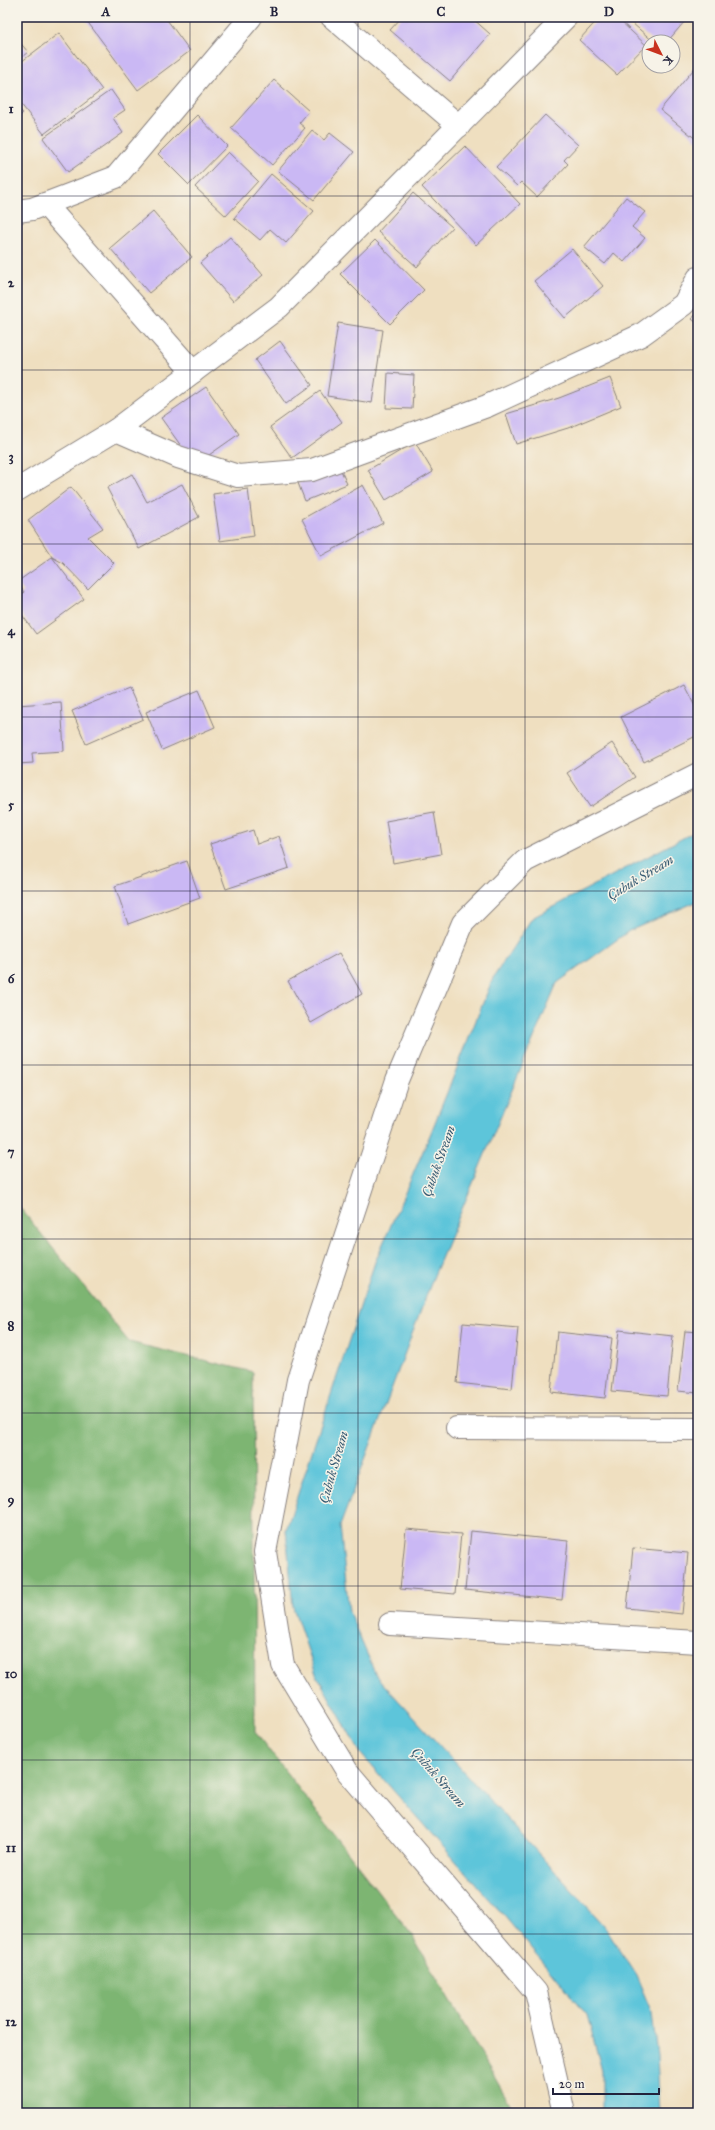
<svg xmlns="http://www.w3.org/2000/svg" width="715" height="2130" font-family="'IM FELL Great Primer',serif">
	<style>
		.forest { fill: #7db572; stroke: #506c56 }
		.water { fill: #5dc5da; stroke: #40748a }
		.building { fill: #cab8f4 }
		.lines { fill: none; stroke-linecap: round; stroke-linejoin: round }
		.minor-casing { stroke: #88807e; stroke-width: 24 }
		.tertiary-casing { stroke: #88807e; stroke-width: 24 }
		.minor { stroke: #fff; stroke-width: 22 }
		.tertiary { stroke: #fff; stroke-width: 22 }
		.grid { fill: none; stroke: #22223b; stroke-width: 1; stroke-opacity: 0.55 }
		.labels { text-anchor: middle; stroke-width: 3; stroke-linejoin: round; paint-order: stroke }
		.water-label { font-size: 13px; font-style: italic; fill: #375b73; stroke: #f7f3e8 }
		.neatline { fill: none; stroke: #22223b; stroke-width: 1.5 }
		.grid-label { font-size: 13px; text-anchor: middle; font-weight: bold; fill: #22223b }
	</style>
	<rect width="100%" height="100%" fill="#f7f3e8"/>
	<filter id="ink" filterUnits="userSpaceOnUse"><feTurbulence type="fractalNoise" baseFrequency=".025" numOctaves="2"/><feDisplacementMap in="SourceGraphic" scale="8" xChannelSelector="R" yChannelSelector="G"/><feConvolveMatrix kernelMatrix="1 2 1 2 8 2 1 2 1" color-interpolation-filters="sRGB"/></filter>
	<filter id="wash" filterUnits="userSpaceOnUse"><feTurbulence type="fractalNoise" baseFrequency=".012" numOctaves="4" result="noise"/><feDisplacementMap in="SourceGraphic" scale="16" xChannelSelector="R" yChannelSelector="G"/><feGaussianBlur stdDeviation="0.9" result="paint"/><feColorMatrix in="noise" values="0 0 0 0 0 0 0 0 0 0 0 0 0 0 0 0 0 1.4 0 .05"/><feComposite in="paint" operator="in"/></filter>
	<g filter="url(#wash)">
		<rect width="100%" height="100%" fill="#efdfc0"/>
		<!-- forest -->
		<path class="forest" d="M17 1204 129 1342 253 1372 255 1732 411 1934 513 2109V2113H17Z"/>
		<!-- water -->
		<path class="water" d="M698 830V901L629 931 557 983 433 1278 340 1526 349 1612 377 1677 604 1925 636 1975 652 2013 657 2056 660 2113H602V2071L587 2015 506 1918 361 1754 316 1674 293 1607 286 1530 375 1262 430 1135 493 978 532 918Z"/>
		<g id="blocks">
			<!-- building -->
			<g class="building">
				<path d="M84 17H165L190 51 138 90Z"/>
				<path d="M402 17H471L490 34 450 81 390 30Z"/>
				<path d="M600 17H616L646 45 617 75 579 40Z"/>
				<path d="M625 17H681L685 21 667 42H654Z"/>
				<path d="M59 33 102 90 44 134 17 99V65Z"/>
				<path d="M17 39 28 52 17 61Z"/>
				<path d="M698 64V139L697 140 660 110Z"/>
				<path d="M274 80 309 111 299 123 305 128 272 165 231 128Z"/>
				<path d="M111 90 125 110 113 118 123 133 68 172 43 138Z"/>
				<path d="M17 107 23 113 17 119Z"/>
				<path d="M197 115 227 146 189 185 158 154Z"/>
				<path d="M545 115 578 145 564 160 568 164 537 197 521 182 517 186 496 167Z"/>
				<path d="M312 130 324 140 330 133 354 152 314 200 278 171Z"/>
				<path d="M465 146 520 204 476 245 422 187Z"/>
				<path d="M228 152 258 181 226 216 195 187Z"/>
				<path d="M271 174 314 211 286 243 270 229 260 240 234 218Z"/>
				<path d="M413 193 452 227 417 267 378 232Z"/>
				<path d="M626 197 645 212 632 227 645 238 624 262 614 253 605 264 584 247Z"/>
				<path d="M153 211 192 257 149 293 110 248Z"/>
				<path d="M230 237 263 275 233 301 200 263Z"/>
				<path d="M375 240 424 290 390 324 340 274Z"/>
				<path d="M572 249 603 286 565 318 534 281Z"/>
				<path d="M698 311V324L692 319Z"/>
				<path d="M338 323 383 330 372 403 327 396Z"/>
				<path d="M280 341 312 385 286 404 255 360Z"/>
				<path d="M388 373 414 375 412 409 386 408Z"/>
				<path d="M610 378 621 406 568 428 516 444 506 414 559 398Z"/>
				<path d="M206 387 239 434 199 462 189 457 161 418Z"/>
				<path d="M320 391 342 422 292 458 270 427Z"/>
				<path d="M415 442 433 472 386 500 368 470Z"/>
				<path d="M339 466 347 484 305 501 298 483Z"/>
				<path d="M132 474 147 502 182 484 199 517 139 549 107 488Z"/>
				<path d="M363 485 383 523 321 556 302 519Z"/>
				<path d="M71 487 103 528 88 537 114 563 88 589 63 563 52 557 84 599 36 634 17 608V597L24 592 17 582 52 557 28 520Z"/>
				<path d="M248 489 254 536 220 541 213 494Z"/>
				<path d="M684 685 698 712V735L644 762 621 717Z"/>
				<path d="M129 688 143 719 86 744 72 711Z"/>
				<path d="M199 690 215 727 162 750 146 712Z"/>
				<path d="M61 702 64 751 32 753 33 763 17 764V705Z"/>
				<path d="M612 743 635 777 590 807 567 773Z"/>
				<path d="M434 812 441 854 393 863 386 821Z"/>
				<path d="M253 830 257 844 279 836 289 868 226 889 210 844Z"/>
				<path d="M187 861 200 898 128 924 115 886Z"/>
				<path d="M339 953 362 994 311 1023 288 981Z"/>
				<path d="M463 1323 518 1328 512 1389 457 1383Z"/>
				<path d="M619 1330 673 1336 667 1396 612 1391Z"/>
				<path d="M685 1331 698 1332V1393L678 1391Z"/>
				<path d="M557 1332 612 1338 605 1398 551 1392Z"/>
				<path d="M406 1529 461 1534 455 1594 400 1589Z"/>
				<path d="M471 1531 568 1541 562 1600 465 1590Z"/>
				<path d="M633 1548 688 1553 682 1614 627 1608Z"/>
			</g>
		</g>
	</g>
	<g filter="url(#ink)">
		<use href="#blocks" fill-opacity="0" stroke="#88807e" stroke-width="1"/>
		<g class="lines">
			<defs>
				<g id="minor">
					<path d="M332 17 459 126"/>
					<path d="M566 17 279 307 116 430 178 457 238 476 312 470 487 406 641 335 684 304 698 278"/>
					<path d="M45 204 193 372"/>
					<path d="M17 211 32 209 116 177 251 17"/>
					<path d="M17 490 116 430"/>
					<path d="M457 1428 698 1429"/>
					<path d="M390 1624 698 1642"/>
				</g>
				<path id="tertiary" d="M564 2113 536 1992 347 1771 283 1665 265 1552 298 1380 397 1080 463 923 525 861 698 774"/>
			</defs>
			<!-- minor casing -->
			<use href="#minor" class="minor-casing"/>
			<!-- tertiary casing -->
			<use href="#tertiary" class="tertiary-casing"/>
			<!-- minor -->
			<use href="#minor" class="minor"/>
			<!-- tertiary -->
			<use href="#tertiary" class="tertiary"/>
		</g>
	</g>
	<!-- grid -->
	<path class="grid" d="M190 17V2113M358 17V2113M525 17V2113M17 196H698M17 370H698M17 544H698M17 717H698M17 891H698M17 1065H698M17 1239H698M17 1413H698M17 1586H698M17 1760H698M17 1934H698"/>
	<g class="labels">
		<!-- water labels -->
		<g class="water-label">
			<text transform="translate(640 877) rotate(-31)" y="5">Çubuk Stream</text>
			<text transform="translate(438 1161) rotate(-70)" y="5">Çubuk Stream</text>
			<text transform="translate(333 1467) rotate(-74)" y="5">Çubuk Stream</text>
			<text transform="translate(439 1777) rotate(49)" y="5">Çubuk Stream</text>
		</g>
	</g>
	<!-- margin -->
	<rect width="715" height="2130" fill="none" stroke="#f7f3e8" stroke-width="44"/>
	<!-- north arrow -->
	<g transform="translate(661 54) rotate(132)"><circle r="19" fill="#f7f3e8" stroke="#a29fa3"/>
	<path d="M0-3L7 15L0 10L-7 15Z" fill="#c8321e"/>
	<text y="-6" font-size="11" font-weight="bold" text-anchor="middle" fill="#22223b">K</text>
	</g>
	<!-- scale -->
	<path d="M553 2088v6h106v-6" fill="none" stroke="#22223b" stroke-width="2"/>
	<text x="559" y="2088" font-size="12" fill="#22223b" stroke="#f7f3e8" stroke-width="3" paint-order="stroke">20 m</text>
	<rect x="22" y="22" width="671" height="2086" class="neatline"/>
	<g class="grid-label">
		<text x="106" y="16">A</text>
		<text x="274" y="16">B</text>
		<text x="441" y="16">C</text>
		<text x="609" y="16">D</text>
		<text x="11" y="113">1</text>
		<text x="11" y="287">2</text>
		<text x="11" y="461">3</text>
		<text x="11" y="635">4</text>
		<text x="11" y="809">5</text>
		<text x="11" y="983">6</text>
		<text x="11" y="1156">7</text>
		<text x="11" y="1330">8</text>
		<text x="11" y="1504">9</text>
		<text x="11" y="1678">10</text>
		<text x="11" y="1852">11</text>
		<text x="11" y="2026">12</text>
	</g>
</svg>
